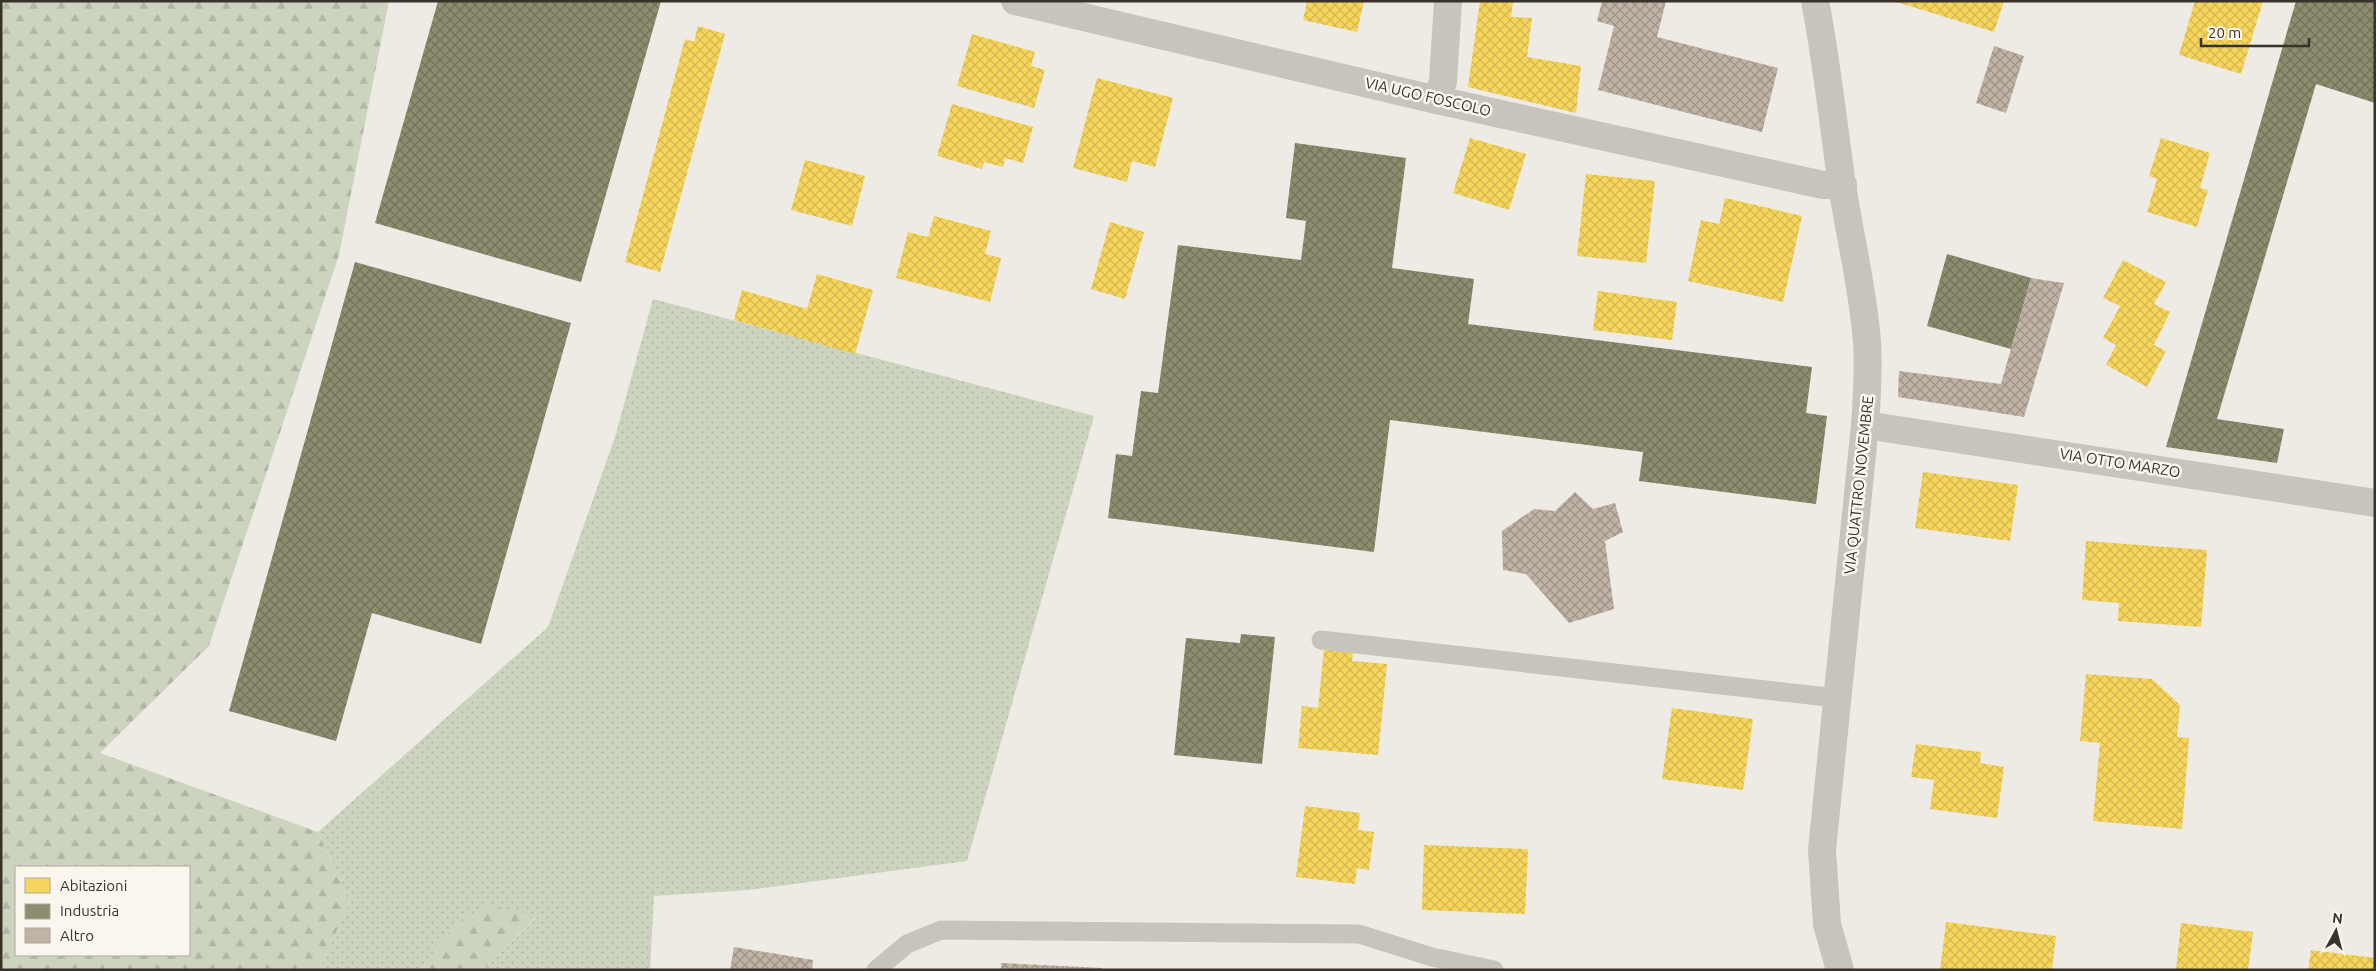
<svg xmlns="http://www.w3.org/2000/svg" width="2376" height="971" font-family="Ubuntu,sans-serif">
	<style>
		.grass { fill: url(#grass-dots) }
		.forest { fill: url(#forest-firs); fill-rule: evenodd }
		.homes { fill: url(#homes-cross-hatch) }
		.industry { fill: url(#industry-cross-hatch) }
		.building { fill: url(#building-cross-hatch) }
		.lines { fill: none; stroke-linecap: round; stroke-linejoin: round }
		.lane { stroke: #c7c3bd; stroke-width: 19 }
		.street { stroke: #c7c3bd; stroke-width: 28 }
		.labels { text-anchor: middle; stroke-width: 5; stroke-linejoin: round; paint-order: stroke }
		.street-label { font-size: 15px; fill: #39322b; stroke: #faf6ed }
	</style>
	<defs>
		<pattern id="grass-dots" width="8" height="8" patternUnits="userSpaceOnUse" patternTransform="scale(1.25)"><rect width="8" height="8" fill="#ccd4bf"/><path d="M2 2h.1M6 6h.1" fill="none" stroke="#b0b6a4" stroke-width="1.8" stroke-linecap="round"/></pattern>
		<pattern id="forest-firs" width="22" height="20" patternUnits="userSpaceOnUse" patternTransform="scale(1.25)"><rect width="22" height="20" fill="#ccd4bf"/><path d="M5 1l3.5 6h-7zM16 11l3.5 6h-7z" fill="#b0b6a4"/></pattern>
		<pattern id="homes-cross-hatch" width="8" height="8" patternUnits="userSpaceOnUse" patternTransform="scale(1.25)"><rect width="8" height="8" fill="#f6d55c"/><path d="M0 0l8 8M0 8l8-8" fill="none" stroke="#d4b750"/></pattern>
		<pattern id="industry-cross-hatch" width="8" height="8" patternUnits="userSpaceOnUse" patternTransform="scale(1.25)"><rect width="8" height="8" fill="#8c8c6e"/><path d="M0 0l8 8M0 8l8-8" fill="none" stroke="#73735b"/></pattern>
		<pattern id="building-cross-hatch" width="8" height="8" patternUnits="userSpaceOnUse" patternTransform="scale(1.25)"><rect width="8" height="8" fill="#c1b2a6"/><path d="M0 0l8 8M0 8l8-8" fill="none" stroke="#9e9187"/></pattern>
	</defs>
	<rect width="100%" height="100%" fill="#eeebe4"/>
	<!-- grass -->
	<path class="grass" d="M653 299 1094 416 967 861 748 890 654 896 650 970H483L537 917 456 924 420 970H319L350 901 318 832 548 627 615 437Z"/>
	<!-- forest -->
	<g class="forest">
		<path d="M1 1H389L339 255 209 646 100 753 318 832 350 901 319 970H1ZM16 867H189V955H16Z"/>
		<path d="M488 905 537 916 483 970H420L456 924Z"/>
	</g>
	<!-- homes -->
	<g class="homes">
		<path d="M1307 1H1364L1357 32 1303 20Z"/>
		<path d="M1480 1H1513L1511 17 1532 18 1527 57 1581 66 1576 113 1468 87Z"/>
		<path d="M1893 1H2004L1994 32Z"/>
		<path d="M2195 1H2263L2241 74 2179 55Z"/>
		<path d="M698 26 725 34 660 272 625 262 685 39 694 42Z"/>
		<path d="M972 34 1035 52 1031 66 1045 70 1034 108 957 86Z"/>
		<path d="M1097 78 1173 98 1155 167 1132 161 1127 182 1073 168Z"/>
		<path d="M952 104 1033 127 1023 163 1005 158 1003 167 984 162 982 169 937 156Z"/>
		<path d="M1470 138 1526 154 1509 210 1453 193Z"/>
		<path d="M2161 138 2210 153 2200 188 2208 190 2197 227 2147 212 2157 179 2149 176Z"/>
		<path d="M805 160 865 176 852 226 791 210Z"/>
		<path d="M1586 174 1655 181 1646 263 1577 256Z"/>
		<path d="M1725 198 1802 216 1783 302 1688 281 1701 220 1719 224Z"/>
		<path d="M934 216 991 231 985 254 1001 258 990 302 896 278 908 232 928 237Z"/>
		<path d="M1110 222 1144 232 1125 299 1091 289Z"/>
		<path d="M2123 260 2166 282 2154 304 2170 312 2154 345 2166 351 2147 387 2106 365 2116 345 2103 338 2120 306 2103 298Z"/>
		<path d="M817 274 873 290 855 354 734 320 742 290 807 309Z"/>
		<path d="M1598 291 1677 302 1672 340 1593 330Z"/>
		<path d="M1923 472 2018 485 2010 541 1915 528Z"/>
		<path d="M2086 541 2207 550 2201 627 2118 621 2119 603 2082 600Z"/>
		<path d="M1324 649 1353 652 1352 661 1387 664 1378 755 1298 748 1302 706 1318 708Z"/>
		<path d="M2086 674 2152 679 2180 705 2177 737 2189 738 2182 829 2093 821 2100 743 2080 741Z"/>
		<path d="M1672 708 1753 719 1743 790 1662 779Z"/>
		<path d="M1916 744 1981 752 1980 763 2004 767 1997 818 1930 809 1934 780 1911 777Z"/>
		<path d="M1305 806 1360 813 1358 830 1374 832 1369 870 1357 868 1355 884 1296 877Z"/>
		<path d="M1424 845 1528 849 1525 914 1422 910Z"/>
		<path d="M1946 922 2056 936 2052 970H1940Z"/>
		<path d="M2181 923 2253 932 2248 970H2176Z"/>
		<path d="M2311 950 2375 958V970H2308Z"/>
	</g>
	<!-- industry -->
	<g class="industry">
		<path d="M438 1H661L581 282 375 223Z"/>
		<path d="M2296 1H2375V103L2316 84 2217 419 2284 429 2277 463 2166 447Z"/>
		<path d="M1295 143 1406 158 1392 268 1474 279 1468 324 1812 367 1806 413 1827 416 1816 504 1639 481 1643 452 1390 420 1374 552 1108 518 1116 454 1132 456 1141 391 1158 393 1178 245 1301 260 1306 221 1286 218Z"/>
		<path d="M1947 254 2031 278 2011 349 1927 326Z"/>
		<path d="M355 262 571 323 481 644 372 613 336 741 229 711Z"/>
		<path d="M1241 634 1275 637 1262 764 1174 755 1186 638 1240 643Z"/>
	</g>
	<!-- building -->
	<g class="building">
		<path d="M1602 1H1666L1657 37 1778 68 1762 132 1598 90 1614 26 1597 21Z"/>
		<path d="M1994 46 2024 56 2006 113 1976 103Z"/>
		<path d="M2031 278 2064 283 2024 417 1898 397 1899 371 2001 384Z"/>
		<path d="M1575 492 1593 509 1615 503 1623 532 1605 541 1614 609 1569 623 1526 574 1503 570 1502 531 1534 509 1555 511Z"/>
		<path d="M734 947 813 960 812 970H730Z"/>
		<path d="M1001 963 1102 968V970H1001Z"/>
	</g>
	<g class="lines">
		<!-- lane -->
		<g class="lane">
			<path d="M1321 640 1837 698"/>
			<path d="M876 970 907 944 941 930 1359 934 1432 957 1494 970"/>
		</g>
		<!-- street -->
		<g class="street">
			<path d="M1015 1 1437 100 1823 185H1843"/>
			<path d="M1815 1C1827 62 1833 123 1842 185 1850 237 1863 289 1867 342 1869 369 1867 397 1865 425L1822 850 1827 924 1840 970"/>
			<path d="M1437 100 1443 81 1448 1"/>
			<path d="M1865 425 2375 503"/>
		</g>
	</g>
	<g class="labels">
		<!-- street labels -->
		<g class="street-label">
			<text transform="translate(1428 97) rotate(13)" y="5">VIA UGO FOSCOLO</text>
			<text transform="translate(2120 463) rotate(9)" y="5">VIA OTTO MARZO</text>
			<text transform="translate(1859 485) rotate(-84)" y="5">VIA QUATTRO NOVEMBRE</text>
		</g>
	</g>
	<!-- border -->
	<rect width="2376" height="971" fill="none" stroke="#39322b" stroke-width="5"/>
	<!-- legend -->
	<rect x="15" y="866" width="175" height="90" fill="#faf6ed" stroke="#ada89f"/>
	<rect x="25" y="878" width="25" height="15" fill="#f6d55c" stroke="#ada89f"/>
	<text x="60" y="891" font-size="15" fill="#39322b">Abitazioni</text>
	<rect x="25" y="904" width="25" height="15" fill="#8c8c6e" stroke="#ada89f"/>
	<text x="60" y="916" font-size="15" fill="#39322b">Industria</text>
	<rect x="25" y="928" width="25" height="15" fill="#c1b2a6" stroke="#ada89f"/>
	<text x="60" y="941" font-size="15" fill="#39322b">Altro</text>
	<!-- north arrow -->
	<g transform="translate(2336 931) rotate(7)" stroke="#faf6ed" stroke-width="4" paint-order="stroke">
	<path d="M0-4L9 19L0 12L-9 19Z" fill="#39322b"/>
	<text y="-8" font-size="14" font-weight="bold" text-anchor="middle" fill="#39322b">N</text>
	</g>
	<!-- scale -->
	<path d="M2201 38v8h108v-8" fill="none" stroke="#39322b" stroke-width="2.5"/>
	<text x="2208" y="38" font-size="15" fill="#39322b" stroke="#faf6ed" stroke-width="4" paint-order="stroke">20 m</text>
</svg>
